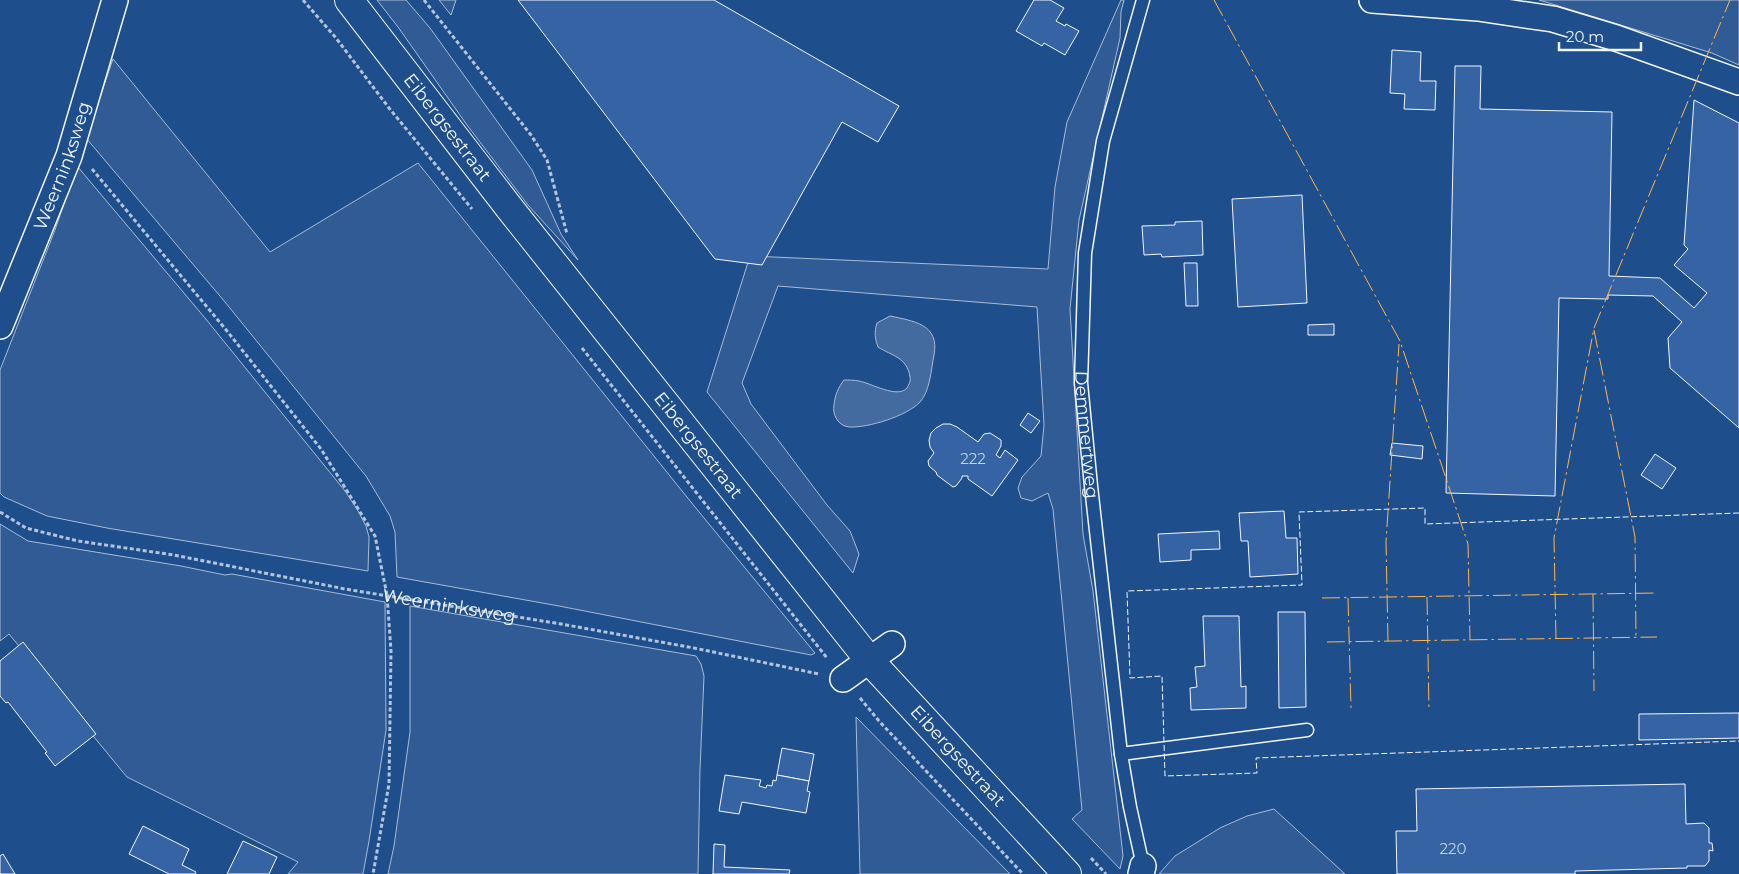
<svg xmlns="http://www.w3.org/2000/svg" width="1739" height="874" font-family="Montserrat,sans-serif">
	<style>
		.built { fill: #305b95; stroke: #a8bbd7 }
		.water { fill: #446ba0; stroke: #a8bbd7 }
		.building { fill: #3563a3; stroke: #f2f6ff }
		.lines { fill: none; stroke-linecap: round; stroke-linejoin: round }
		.lane-casing { stroke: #f2f6ff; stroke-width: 15 }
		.street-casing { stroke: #f2f6ff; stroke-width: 28 }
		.secondary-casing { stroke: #f2f6ff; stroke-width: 30 }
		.path { stroke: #b3c4dc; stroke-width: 3; stroke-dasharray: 4 2.5; stroke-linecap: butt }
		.lane { stroke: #1f4e8c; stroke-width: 12 }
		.street { stroke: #1f4e8c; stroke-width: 25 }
		.secondary { stroke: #1f4e8c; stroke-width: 28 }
		.fence { stroke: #f2f6ff; stroke-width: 1; stroke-dasharray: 6 2.5; stroke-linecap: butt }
		.power { stroke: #ffb74d; stroke-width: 1; stroke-dasharray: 18 4 2.5 4; stroke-linecap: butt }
		.labels { text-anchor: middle; stroke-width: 4; stroke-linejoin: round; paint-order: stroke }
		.number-label { font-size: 15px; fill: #c3d1e8 }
		.street-label { font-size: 18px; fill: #f2f6ff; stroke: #1f4e8c }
	</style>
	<rect width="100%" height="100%" fill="#1f4e8c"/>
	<!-- built -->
	<g class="built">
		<path d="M377 0H406L430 28 532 170 561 234 578 260 528 205 467 125 398 27Z"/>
		<path d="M439 0H456L451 15Z"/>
		<path d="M1121 0H1124L1121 12 1120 38 1079 220 1070 309 1083 534 1093 591 1123 856 1120 869 1072 819 1082 810 1053 509 1048 493 1032 501 1021 498 1018 488 1022 477 1041 456 1044 425 1037 307 778 286 742 383 751 404 827 505 850 531 859 554 853 573 707 392 750 256 1048 269 1055 187 1067 122Z"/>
		<path d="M1539 0H1739V65L1712 53Z"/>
		<path d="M113 59 270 252 418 163 695 507 815 653 811 655 559 606 397 577 395 532 390 516 366 476 225 302 86 138Z"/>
		<path d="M77 166 205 318 345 491 357 509 366 526 369 537 368 571 107 528 47 516 4 497 0 493V370L55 230Z"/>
		<path d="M0 524 28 541 181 566 225 575 232 574 385 602 386 730 369 841 363 874H288L298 862 127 777 9 634 0 641Z"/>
		<path d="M410 606 696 656 701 664 704 676 700 769 698 874H388L394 846 410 732Z"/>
		<path d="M856 717 1010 874H860Z"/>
		<path d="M1274 809 1345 874H1159L1175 856 1220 828 1247 816Z"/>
	</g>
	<!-- water -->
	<path class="water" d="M890 316C913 321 940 324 934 355 931 370 930 391 920 402 907 416 868 428 849 427 838 426 832 414 834 405 835 395 838 388 844 380 849 380 854 380 859 381 871 383 897 399 907 388 909 384 911 381 910 377 907 357 892 356 878 347 875 339 874 332 877 323Z"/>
	<!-- building -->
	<g class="building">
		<path d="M518 0H714L899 106 878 142 842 122 762 265 715 259Z"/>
		<path d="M1034 0H1050L1064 8 1056 21 1065 26 1066 24 1079 31 1065 55 1044 43 1042 46 1016 31Z"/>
		<path d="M1392 50 1421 52 1420 81H1436L1435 110 1404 109 1405 94 1390 93Z"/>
		<path d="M1455 66H1481L1480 109 1612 112 1609 276 1660 278 1694 308 1707 293 1674 265 1688 249 1684 245 1694 100 1739 123V428L1670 368 1668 338 1682 322 1653 296 1608 295V299L1559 298 1555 496 1446 493Z"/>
		<path d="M1302 195 1307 303 1238 307 1232 199Z"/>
		<path d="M1202 221 1203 255 1162 257 1161 254 1144 255 1142 226 1175 225V222Z"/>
		<path d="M1184 263H1197L1198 306H1186Z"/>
		<path d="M1334 324V335H1308V325Z"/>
		<path d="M1028 413 1040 421 1031 433 1020 425Z"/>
		<path d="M943 424H950L957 427 978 442 984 434 990 433 1001 440V446L996 455 1000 458 1005 450 1018 460 992 496 968 479V476H962V478L956 486 953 487 937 475 936 472 929 466 928 461 934 453 930 447 929 440 931 433 936 428Z"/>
		<path d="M1392 443 1423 446 1422 459 1390 455Z"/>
		<path d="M1655 454 1676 468 1662 489 1641 475Z"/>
		<path d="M1284 511 1286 538H1297L1298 574 1250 577 1248 541H1241L1239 513Z"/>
		<path d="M1219 531 1220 549 1191 550V560L1160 562 1158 534Z"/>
		<path d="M1278 612H1305L1306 707 1279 708Z"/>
		<path d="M1203 616H1239L1241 687 1246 686V708L1191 710 1190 688 1197 687 1195 667 1205 666Z"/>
		<path d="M23 642 96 734 55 766 45 753 47 752 8 702 6 703 0 696V661Z"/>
		<path d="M1739 713V738L1639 740V714Z"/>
		<path d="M782 748 814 754 809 781 777 775Z"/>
		<path d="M725 775 761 780 759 786 766 788 767 785 772 786 773 780 776 781 777 775 809 781 807 791 810 792 806 813 742 802 739 814 719 811Z"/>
		<path d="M1685 784 1686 824 1704 823 1709 828V843H1712L1713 851 1709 850V861L1705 866H1687V868L1575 871V874H1397L1396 831H1417L1416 789Z"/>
		<path d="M143 826 189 849 182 865 196 872 195 874H169L129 854Z"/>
		<path d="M243 841 277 857 269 874H227Z"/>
		<path d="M714 844 725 845 724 867 790 870 789 874H713Z"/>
		<path d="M3 854 15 874H0V856Z"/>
	</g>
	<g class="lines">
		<defs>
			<g id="lane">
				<path id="s2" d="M1143 0 1103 141 1085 253 1081 383 1091 486 1121 754 1130 807 1143 866"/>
				<path d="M1121 754 1307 730"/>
			</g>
			<g id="street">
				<path d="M1372 0 1478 8 1553 19 1616 38 1739 82"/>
				<path id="s3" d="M0 326 69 156 115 0"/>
				<path d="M843 679 892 644"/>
				<path d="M1141 874 1143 866"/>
			</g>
			<g id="secondary">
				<path id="s4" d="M349 0 511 210 870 661 1067 874"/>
			</g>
		</defs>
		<!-- lane casing -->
		<use href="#lane" class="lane-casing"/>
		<!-- street casing -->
		<use href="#street" class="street-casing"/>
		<!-- secondary casing -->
		<use href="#secondary" class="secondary-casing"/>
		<!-- path -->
		<g class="path">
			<path d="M303 0 336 38 389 108 472 209"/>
			<path d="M424 0 531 135 547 160 567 234"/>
			<path d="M92 169 227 331 321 449 375 536 387 595 391 651 389 784 373 874"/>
			<path d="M582 348 827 658"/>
			<path id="s1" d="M0 512 26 528 78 541 174 555 345 589 561 624 694 648 819 674"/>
			<path d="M860 698 879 721 1023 874"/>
			<path d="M1091 858 1106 874"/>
		</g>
		<!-- lane -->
		<use href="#lane" class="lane"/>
		<!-- street -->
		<use href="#street" class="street"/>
		<!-- secondary -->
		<use href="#secondary" class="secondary"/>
		<!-- fence -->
		<path class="fence" d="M1739 513 1425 524V508L1299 512 1302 585 1127 591 1130 678 1162 676 1165 776 1257 773 1256 758 1739 741"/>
		<!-- power -->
		<g class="power">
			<path d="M1214 0 1400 341 1468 544 1470 640"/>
			<path d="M1594 330 1635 537 1636 637"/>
			<path d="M1593 594 1594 691"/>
			<path d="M1427 597 1429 710"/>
			<path d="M1322 598 1657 593"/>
			<path d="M1348 598 1351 708"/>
			<path d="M1556 638 1554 538 1594 328 1730 0"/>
			<path d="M1388 641 1386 542 1399 344"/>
			<path d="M1327 642 1657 637"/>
		</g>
	</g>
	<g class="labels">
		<!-- number labels -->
		<g class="number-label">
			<text x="973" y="464">222</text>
			<text x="1453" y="854">220</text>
		</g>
		<!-- street labels -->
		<g class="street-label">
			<text dy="6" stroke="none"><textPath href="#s4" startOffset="161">Eibergsestraat</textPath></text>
			<text dy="6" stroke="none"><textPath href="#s3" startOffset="172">Weerninksweg</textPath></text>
			<text dy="6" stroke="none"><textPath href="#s2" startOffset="442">Demmertweg</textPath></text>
			<text dy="6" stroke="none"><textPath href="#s4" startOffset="566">Eibergsestraat</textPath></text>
			<text dy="6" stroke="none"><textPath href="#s1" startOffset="461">Weerninksweg</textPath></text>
			<text dy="6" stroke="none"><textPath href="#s4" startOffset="971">Eibergsestraat</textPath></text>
		</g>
	</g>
	<!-- scale -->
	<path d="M1559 42v8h82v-8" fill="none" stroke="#f2f6ff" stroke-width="2.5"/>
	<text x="1566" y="42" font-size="15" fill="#f2f6ff" stroke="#1f4e8c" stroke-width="4" paint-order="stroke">20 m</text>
</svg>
